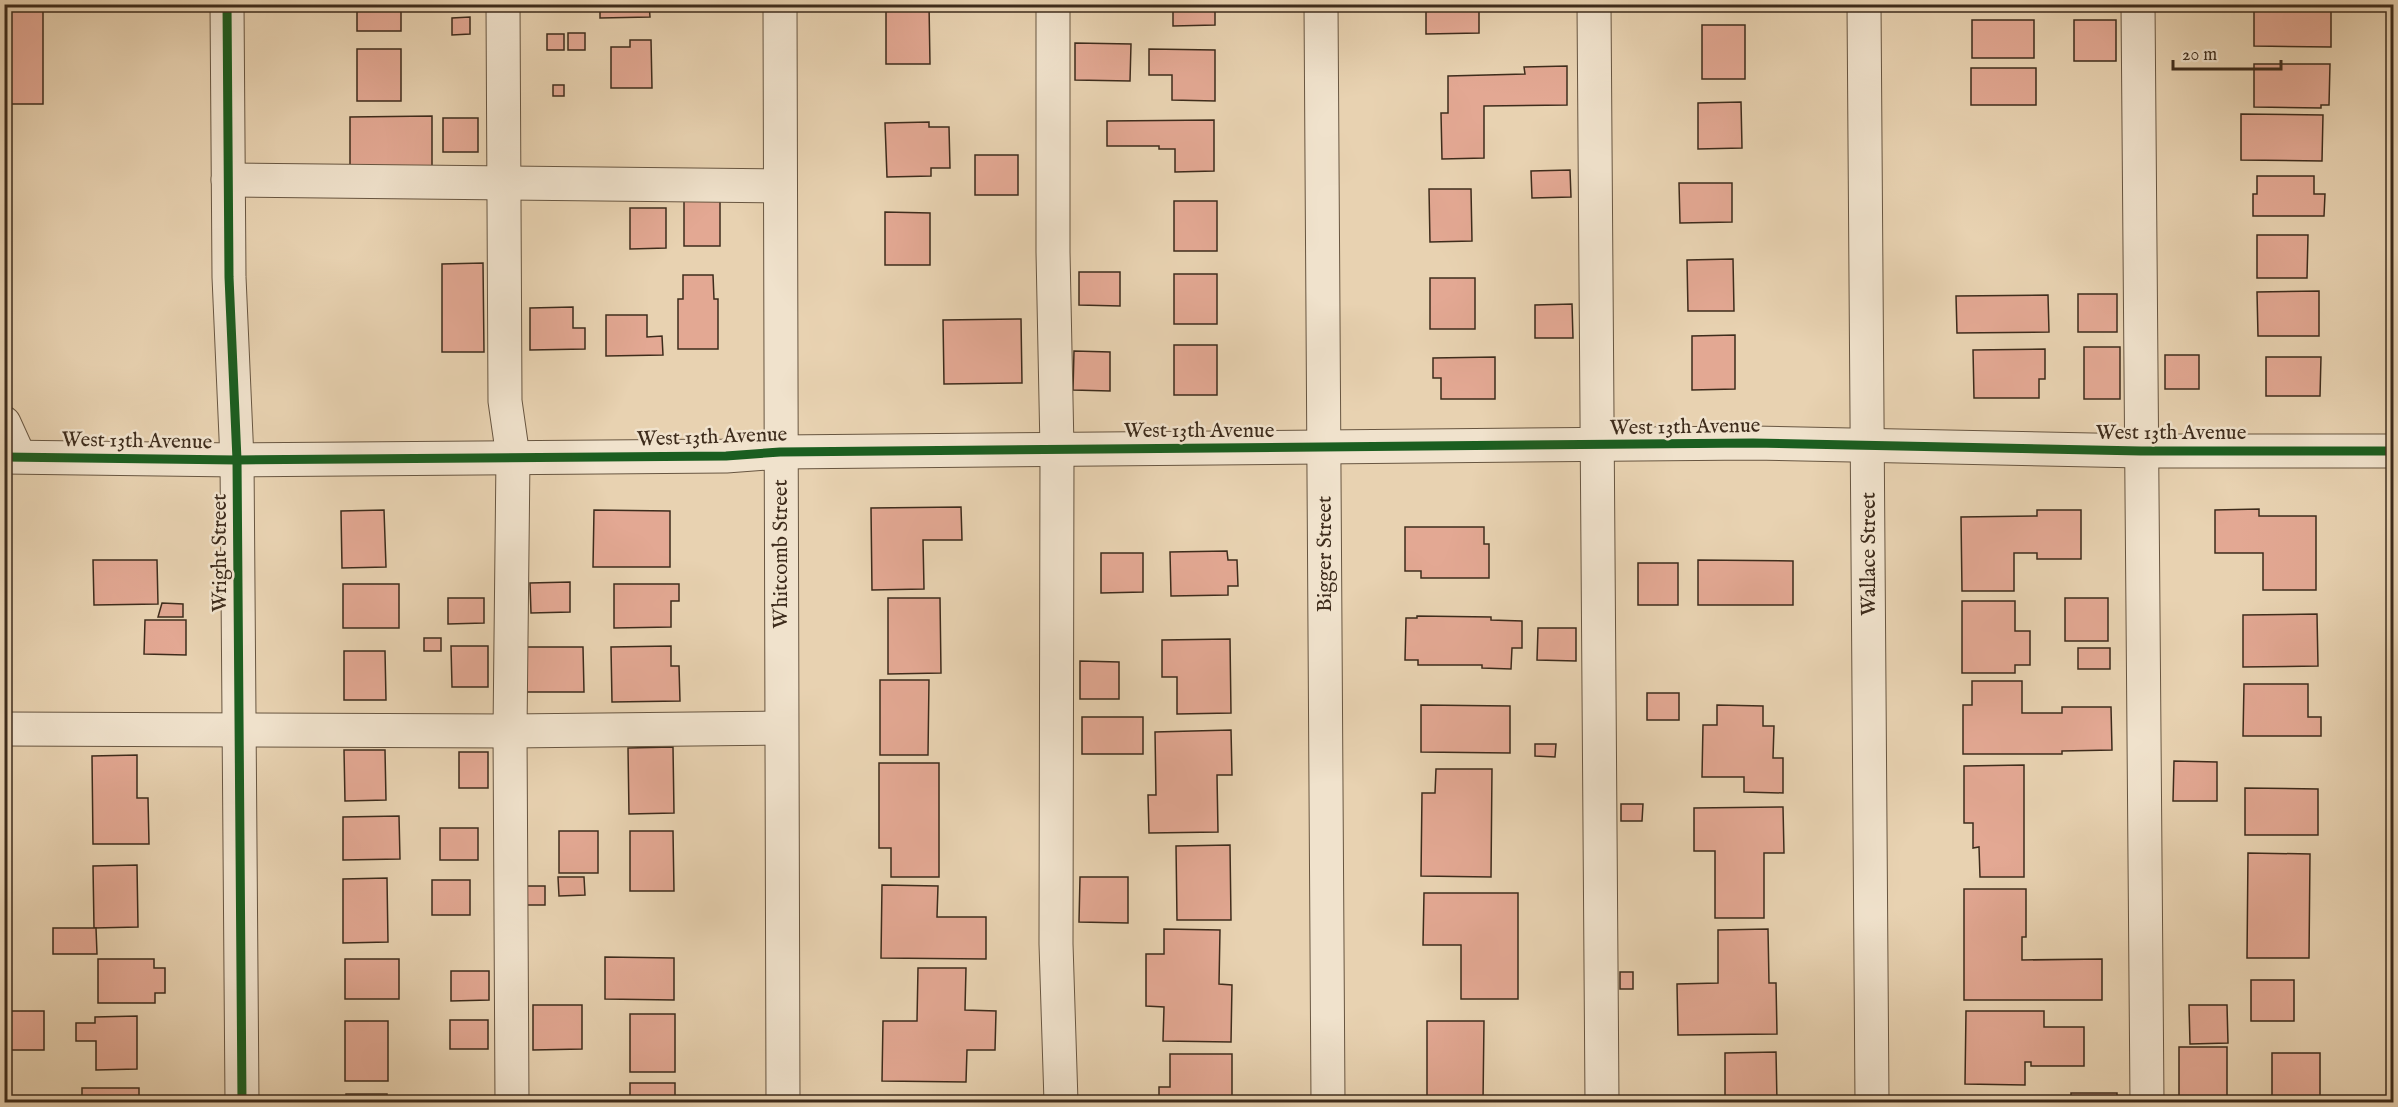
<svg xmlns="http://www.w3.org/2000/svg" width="2398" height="1107" font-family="'IM FELL English',serif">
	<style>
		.building { fill: #e3a893; stroke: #3e2c1c; stroke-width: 1.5 }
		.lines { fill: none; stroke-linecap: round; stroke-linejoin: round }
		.minor-casing { stroke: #685641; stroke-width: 35 }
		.minor { stroke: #f0e2cc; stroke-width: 33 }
		.cycleway-casing { stroke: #f0e2cc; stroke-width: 13 }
		.cycleway { stroke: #1b5e20; stroke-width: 9 }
		.labels { text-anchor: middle; stroke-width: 5; stroke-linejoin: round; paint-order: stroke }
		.street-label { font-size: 21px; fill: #3e2c1c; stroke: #f0e2cc }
	</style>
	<rect width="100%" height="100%" fill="#e8d2b1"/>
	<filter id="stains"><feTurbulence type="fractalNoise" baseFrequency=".00333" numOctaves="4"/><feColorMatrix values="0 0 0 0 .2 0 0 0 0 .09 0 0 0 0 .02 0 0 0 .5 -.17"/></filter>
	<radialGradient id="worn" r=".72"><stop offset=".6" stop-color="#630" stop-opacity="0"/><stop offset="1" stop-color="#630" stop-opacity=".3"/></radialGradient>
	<!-- building -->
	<g class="building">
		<rect x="4" y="4" width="39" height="100"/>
		<rect x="357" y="4" width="44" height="27"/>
		<path d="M600 4H649L650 17 600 18Z"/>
		<path d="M886 4H929L930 64H886Z"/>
		<path d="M1081 4H1124V10L1081 11Z"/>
		<path d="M1173 4H1215V25L1173 26Z"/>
		<path d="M1426 4H1479V33L1426 34Z"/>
		<rect x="1972" y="4" width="60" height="6"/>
		<path d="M2254 4H2331V47L2254 46Z"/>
		<path d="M470 17V34L452 35V18Z"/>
		<rect x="1972" y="20" width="62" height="38"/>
		<rect x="2074" y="20" width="42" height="41"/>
		<rect x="1702" y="25" width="43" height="54"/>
		<rect x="568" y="33" width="17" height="17"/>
		<rect x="547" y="34" width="17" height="16"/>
		<path d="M630 40H651L652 88H611V47H630Z"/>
		<path d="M1075 43 1131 44 1130 81 1075 80Z"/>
		<rect x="357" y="49" width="44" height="52"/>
		<path d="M1149 49 1215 50V101L1172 100V75H1149Z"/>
		<path d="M2254 64H2330L2329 105H2321V108L2254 107Z"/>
		<path d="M1567 66V105L1484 106V158L1442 159 1441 113H1448V76L1525 74 1524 67Z"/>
		<rect x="1971" y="68" width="65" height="37"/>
		<rect x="553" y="85" width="11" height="11"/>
		<path d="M1741 102 1742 148 1698 149V103Z"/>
		<path d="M2241 114 2323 115 2322 161 2241 160Z"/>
		<path d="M432 116V167H350V117Z"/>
		<rect x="443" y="118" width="35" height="34"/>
		<path d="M1214 120V171L1175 172V149H1159V146H1107V121Z"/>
		<path d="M929 122V127H949L950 168H931V176L887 177 885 123Z"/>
		<rect x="975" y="155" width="43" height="40"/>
		<path d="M1570 170 1571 197 1532 198 1531 171Z"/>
		<path d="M2257 176H2314V194H2325L2324 216H2253V194H2257Z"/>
		<path d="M1679 183H1732V222L1680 223Z"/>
		<path d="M1429 189H1471L1472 241 1430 242Z"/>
		<rect x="684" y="198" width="36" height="48"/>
		<rect x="1174" y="201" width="43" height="50"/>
		<path d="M630 208H666V248L630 249Z"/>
		<path d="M885 212 930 213V265H885Z"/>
		<path d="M2257 235H2308L2307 278H2257Z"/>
		<path d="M1733 259 1734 311H1688L1687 260Z"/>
		<path d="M483 263 484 352H442V264Z"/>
		<path d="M1079 272H1120V306L1079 305Z"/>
		<rect x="1174" y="274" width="43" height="50"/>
		<path d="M683 275H713L714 299H718V349H678V299H683Z"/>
		<rect x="1430" y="278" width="45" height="51"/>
		<path d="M2319 291V336H2258L2257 292Z"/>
		<rect x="2078" y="294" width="39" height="38"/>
		<path d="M2048 295 2049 332 1957 333 1956 296Z"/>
		<path d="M1572 304 1573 338H1535V305Z"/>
		<path d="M573 307V328H585V349L530 350V308Z"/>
		<path d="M606 315H647V337L662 336 663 355 606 356Z"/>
		<path d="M1021 319 1022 383 944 384 943 320Z"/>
		<path d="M1735 335V389L1692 390V336Z"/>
		<rect x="1174" y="345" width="43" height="50"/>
		<rect x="2084" y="347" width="36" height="52"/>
		<path d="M2045 349V379H2039V398H1974L1973 350Z"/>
		<path d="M1074 351 1110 352V391L1073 390Z"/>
		<rect x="2165" y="355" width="34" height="34"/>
		<path d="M1495 357V399H1441V378H1433V358Z"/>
		<path d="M2266 357H2321L2320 396H2266Z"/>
		<path d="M961 507 962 540H923L924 589 872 590 871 508Z"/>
		<path d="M2259 509V516H2316V590H2263V553H2215V510Z"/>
		<path d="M384 510 386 567 342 568 341 511Z"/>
		<path d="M594 510 670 511V567H593Z"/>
		<path d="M2037 510H2081V559H2037V553H2014V591H1962L1961 517 2037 516Z"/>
		<path d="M1405 527H1484V544H1489V578H1421V571H1405Z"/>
		<path d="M1227 551 1228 560H1237L1238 586H1228V595L1171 596 1170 552Z"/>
		<path d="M1101 553H1143V592L1101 593Z"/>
		<path d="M93 560H157L158 604 94 605Z"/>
		<path d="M1698 560 1793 561V605H1698Z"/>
		<rect x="1638" y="563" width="40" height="42"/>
		<path d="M570 582V612L531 613 530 583Z"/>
		<rect x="343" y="584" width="56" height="44"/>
		<path d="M614 584H679V601H671V627L614 628Z"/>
		<path d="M448 598H484V623L448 624Z"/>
		<path d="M888 598H940L941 673 888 674Z"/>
		<rect x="2065" y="598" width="43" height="43"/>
		<path d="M1962 601H2015V631H2030V665H2015V673H1962Z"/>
		<path d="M162 603 183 604V617H158Z"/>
		<path d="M2317 614 2318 666 2243 667V615Z"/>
		<path d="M1417 616 1491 617V620L1522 621V648H1512L1511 669 1482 668V665H1418V660H1405L1406 618H1417Z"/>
		<path d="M145 620H186V655L144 654Z"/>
		<path d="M1538 628H1576V661L1537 660Z"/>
		<rect x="424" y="638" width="17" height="13"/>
		<path d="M1230 639 1231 713 1177 714V677H1162V640Z"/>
		<path d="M451 646H488V687H452Z"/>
		<path d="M671 646V666H679L680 701 612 702 611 647Z"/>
		<path d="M525 647H583L584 692H526Z"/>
		<rect x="2078" y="648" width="32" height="21"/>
		<path d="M344 651H385L386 700H344Z"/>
		<path d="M1080 661 1119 662V699H1080Z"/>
		<path d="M880 680H929L928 755H880Z"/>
		<path d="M1972 681H2022V713H2062V707H2111L2112 750 2062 751V754H1963V705H1972Z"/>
		<path d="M2244 684H2308V717H2321V736H2243Z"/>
		<rect x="1647" y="693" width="32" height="27"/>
		<path d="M1421 705 1510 706V753L1421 752Z"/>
		<path d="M1717 705 1763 706V726H1774L1773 758H1783V793L1744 792V777H1702L1703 725H1717Z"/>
		<rect x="1082" y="717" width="61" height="37"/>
		<path d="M1231 730 1232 775H1217L1218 832 1149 833 1148 795H1156L1155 732Z"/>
		<path d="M1535 744H1556L1555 757 1535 756Z"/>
		<path d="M673 747 674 813 629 814 628 748Z"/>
		<path d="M344 750H385L386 800 345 801Z"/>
		<rect x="459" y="752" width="29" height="36"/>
		<path d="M137 755V798H148L149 844H93L92 756Z"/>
		<path d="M2174 761 2217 762V801H2173Z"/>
		<path d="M879 763H939V877H891V848H879Z"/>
		<path d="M2024 765V877H1980L1979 847 1973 848V823H1964V766Z"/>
		<path d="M1436 769H1492L1491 877 1421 876 1422 793H1435Z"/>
		<path d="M2245 788 2318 789V835H2245Z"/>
		<path d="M1621 804H1643L1642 821H1621Z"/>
		<path d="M1783 807 1784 853H1764V918H1715V851H1694V808Z"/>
		<path d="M399 816 400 859 343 860V817Z"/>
		<rect x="440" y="828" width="38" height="32"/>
		<rect x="559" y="831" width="39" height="42"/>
		<path d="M630 831H673L674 891H630Z"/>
		<path d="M1230 845 1231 920H1177L1176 846Z"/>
		<path d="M2248 853 2310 854 2309 958H2247Z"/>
		<path d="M137 865 138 927 94 928 93 866Z"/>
		<path d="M558 877H584L585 895 559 896Z"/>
		<path d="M1080 877H1128V923L1079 922Z"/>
		<path d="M387 878 388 942 343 943V879Z"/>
		<rect x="432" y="880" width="38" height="35"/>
		<path d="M882 885 938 886 937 917H986V959L881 958Z"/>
		<rect x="527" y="886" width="18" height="19"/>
		<path d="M1964 889H2026V937H2022V960L2102 959V1000H1964Z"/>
		<path d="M1424 893H1518V999H1461V945H1423Z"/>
		<path d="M53 928H96L97 954H53Z"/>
		<path d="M1164 929 1220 930 1219 984 1232 985 1231 1042 1163 1041 1164 1007 1146 1006V954H1164Z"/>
		<path d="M1768 929 1769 983H1776L1777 1034 1678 1035 1677 984 1718 983V930Z"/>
		<path d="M605 957 674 958V1000L605 999Z"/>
		<path d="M98 959H154V968H165V993H155V1003H98Z"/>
		<rect x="345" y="959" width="54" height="40"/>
		<path d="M918 968H966L965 1010 996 1011 995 1050H967L966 1082 882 1081 883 1021H917Z"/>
		<path d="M451 971H489V1000L451 1001Z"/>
		<rect x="1620" y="972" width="13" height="17"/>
		<rect x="2251" y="980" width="43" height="41"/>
		<path d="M533 1005H582V1049L533 1050Z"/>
		<path d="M2189 1005H2227L2228 1043 2190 1044Z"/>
		<rect x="4" y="1011" width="40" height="39"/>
		<path d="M1966 1011H2044V1027H2084V1066H2031V1062H2025V1085L1965 1084Z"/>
		<rect x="630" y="1014" width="45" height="58"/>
		<path d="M137 1016V1069L96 1070V1041H76V1023H95V1017Z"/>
		<rect x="450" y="1020" width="38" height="29"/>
		<rect x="345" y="1021" width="43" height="60"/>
		<path d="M1427 1021H1484L1483 1102H1427Z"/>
		<rect x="2179" y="1047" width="48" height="55"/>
		<path d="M1776 1052 1777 1102H1725V1053Z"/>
		<rect x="2272" y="1053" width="48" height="49"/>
		<path d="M1170 1054H1232V1102H1159V1087H1170Z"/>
		<rect x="630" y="1083" width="45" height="19"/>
		<rect x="82" y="1088" width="57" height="14"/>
		<rect x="2071" y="1093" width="46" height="9"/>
		<rect x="346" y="1094" width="41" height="8"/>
		<path d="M612 1100V1102H552V1101Z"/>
	</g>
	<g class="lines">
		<defs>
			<g id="minor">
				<path d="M227 4 229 277 237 460 242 1102"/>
				<path d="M503 4 505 401 513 457 510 731 512 1102"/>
				<path d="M780 4 783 1102"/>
				<path d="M1053 4V252L1057 449 1056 944 1061 1102"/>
				<path d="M1321 4 1328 1102"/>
				<path d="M1594 4 1602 1102"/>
				<path d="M1864 4 1872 1102"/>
				<path d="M2138 4 2147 1102"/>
				<path d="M228 180 780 186"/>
				<path d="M4 423 19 456"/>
				<path d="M4 457 237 460 726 456 780 452 1753 443 2141 451H2394"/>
				<path d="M4 729 510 731 781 728"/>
			</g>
		</defs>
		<!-- minor casing -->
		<use href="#minor" class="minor-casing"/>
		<!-- minor -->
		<use href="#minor" class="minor"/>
		<defs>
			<g id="cycleway">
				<path d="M227 4 229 277 237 460 242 1102"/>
				<path d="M4 457 237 460 726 456 780 452 1753 443 2141 451H2394"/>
			</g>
		</defs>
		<!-- cycleway casing -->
		<use href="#cycleway" class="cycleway-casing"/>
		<!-- cycleway -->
		<use href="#cycleway" class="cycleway"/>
	</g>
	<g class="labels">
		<!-- street labels -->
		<g class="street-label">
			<text transform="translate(1685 426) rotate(-1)" y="7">West 13th Avenue</text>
			<text x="1199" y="437">West 13th Avenue</text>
			<text x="2171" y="439">West 13th Avenue</text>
			<text transform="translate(712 436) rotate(-2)" y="7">West 13th Avenue</text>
			<text transform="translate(137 440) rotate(1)" y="7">West 13th Avenue</text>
			<text transform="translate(219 553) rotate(-90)" y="7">Wright Street</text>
			<text transform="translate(780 554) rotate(-90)" y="7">Whitcomb Street</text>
			<text transform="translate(1324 554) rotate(-90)" y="7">Bigger Street</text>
			<text transform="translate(1868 554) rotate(-90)" y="7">Wallace Street</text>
		</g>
	</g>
	<!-- margin -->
	<rect width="2398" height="1107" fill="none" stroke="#e8d2b1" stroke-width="24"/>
	<rect x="6" y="6" width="2386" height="1095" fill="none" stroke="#3e2c1c" stroke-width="3"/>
	<rect x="12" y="12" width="2374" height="1083" fill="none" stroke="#3e2c1c" stroke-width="1.5"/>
	<!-- scale -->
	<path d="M2173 60v9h108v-9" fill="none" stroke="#3e2c1c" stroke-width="3"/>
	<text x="2182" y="60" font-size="18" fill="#3e2c1c" stroke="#f0e2cc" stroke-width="4.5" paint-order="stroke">20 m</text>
	<rect width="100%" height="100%" filter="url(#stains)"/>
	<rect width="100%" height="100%" fill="url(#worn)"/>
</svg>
